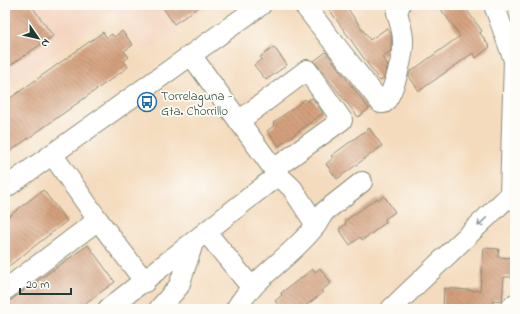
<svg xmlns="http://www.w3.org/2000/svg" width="520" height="314" font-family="'Indie Flower',sans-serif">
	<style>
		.built { fill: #f4d4bf }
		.building { fill: url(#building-back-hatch) }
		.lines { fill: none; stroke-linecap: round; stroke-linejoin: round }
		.minor-casing { stroke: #8a8c78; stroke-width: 22 }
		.minor { stroke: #fff; stroke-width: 20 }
		.oneway { stroke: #8f9e9a }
		.labels { text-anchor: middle; stroke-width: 3.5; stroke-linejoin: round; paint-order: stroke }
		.poi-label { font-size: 13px; fill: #1f3d34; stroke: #fdfcf7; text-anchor: start }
	</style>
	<defs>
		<pattern id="building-back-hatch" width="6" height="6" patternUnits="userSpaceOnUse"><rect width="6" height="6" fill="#d4a07d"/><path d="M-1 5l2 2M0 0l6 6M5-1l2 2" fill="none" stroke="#ab8467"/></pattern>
	</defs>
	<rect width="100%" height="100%" fill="#fdfcf7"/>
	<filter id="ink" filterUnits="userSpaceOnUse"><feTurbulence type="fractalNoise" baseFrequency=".025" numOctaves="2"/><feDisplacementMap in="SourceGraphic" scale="8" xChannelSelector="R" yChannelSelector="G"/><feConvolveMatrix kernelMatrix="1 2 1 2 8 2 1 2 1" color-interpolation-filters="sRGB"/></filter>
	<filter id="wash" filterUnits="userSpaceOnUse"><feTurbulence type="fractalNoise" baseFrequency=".012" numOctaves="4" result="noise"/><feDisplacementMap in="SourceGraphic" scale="16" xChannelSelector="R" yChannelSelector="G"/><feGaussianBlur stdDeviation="0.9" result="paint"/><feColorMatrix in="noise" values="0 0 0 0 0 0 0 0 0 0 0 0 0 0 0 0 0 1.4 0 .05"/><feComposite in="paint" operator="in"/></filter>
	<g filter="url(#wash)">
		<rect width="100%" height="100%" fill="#f4dbbd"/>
		<!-- built -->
		<path class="built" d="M5 5H211L144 54 115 12 5 89Z"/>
		<g id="blocks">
			<!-- building -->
			<g class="building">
				<path d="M5 5H31L53 36 5 69Z"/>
				<path d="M161 5H202L174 24Z"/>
				<path d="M326 5H345L370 40 387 28 391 34V51L382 57 388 65 384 78 380 81Z"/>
				<path d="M438 5H463L482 31 480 33 490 47 476 58 473 53 419 91 409 76 410 72 460 36Z"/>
				<path d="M122 31 133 45 124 51 129 57 124 61 128 67 5 155V102L103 32 107 38 112 34 114 37Z"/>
				<path d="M274 47 287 65 266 80 254 65 262 59 260 57Z"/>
				<path d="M326 52 369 109 358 117 314 61Z"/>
				<path d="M312 98 323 113 279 146 267 131 275 125 273 123 305 99 306 102Z"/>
				<path d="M369 128 382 146 337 179 326 164 333 158 331 156Z"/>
				<path d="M43 190 67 221 5 269V219Z"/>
				<path d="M384 196 395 212 385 219 386 222 375 231 362 240 360 237 350 245 339 229 346 224 345 221 377 198 378 200Z"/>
				<path d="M88 245 115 282 77 309H5V304Z"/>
				<path d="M484 248 499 249 498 257 515 258V277H504L502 301 493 300V309H443L444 288 480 291Z"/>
				<path d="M320 268 331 283 321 291 323 293 301 309H281L275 301 282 295 281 293 313 269 315 272Z"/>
			</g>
		</g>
	</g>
	<g filter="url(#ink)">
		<use href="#blocks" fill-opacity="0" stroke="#8a8c78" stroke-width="1"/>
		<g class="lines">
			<defs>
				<g id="minor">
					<path d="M304 5 381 103H384C394 93 404 54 403 40 403 31 399 21 397 12L400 5"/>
					<path d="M494 5 514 60 510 195 515 201"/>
					<path d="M191 55 278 175 292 188 316 225C293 256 255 276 236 309"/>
					<path d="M239 121 307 70 342 120 274 169"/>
					<path d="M52 154 98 220 145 282"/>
					<path d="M5 188 261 5"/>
					<path d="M316 225 324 212 362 182"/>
					<path d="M206 232 252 288"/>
					<path d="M5 290 98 220"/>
					<path d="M108 309 278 175"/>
					<path d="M159 309 179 286 193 243"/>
					<path d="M391 309 510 195"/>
					<path d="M510 309 515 304"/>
				</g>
			</defs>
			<!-- minor casing -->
			<use href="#minor" class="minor-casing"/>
			<!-- minor -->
			<use href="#minor" class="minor"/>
		</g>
		<!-- one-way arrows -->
		<defs><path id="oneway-shaft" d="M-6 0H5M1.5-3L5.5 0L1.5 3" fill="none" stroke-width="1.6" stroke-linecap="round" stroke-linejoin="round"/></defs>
		<use class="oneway" href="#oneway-shaft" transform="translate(482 222) rotate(136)"/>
	</g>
	<!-- icons -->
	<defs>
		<symbol id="bus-ring" viewBox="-11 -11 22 22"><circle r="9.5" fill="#fdfcf7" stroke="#1f6fb2" stroke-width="1.5"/><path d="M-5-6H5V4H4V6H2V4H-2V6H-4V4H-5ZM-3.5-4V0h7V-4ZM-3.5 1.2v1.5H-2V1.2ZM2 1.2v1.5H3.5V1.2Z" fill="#1f6fb2"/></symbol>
	</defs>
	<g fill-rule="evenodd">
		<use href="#bus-ring" x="136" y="91" width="22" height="22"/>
	</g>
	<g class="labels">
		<!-- poi labels -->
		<g class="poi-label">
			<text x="161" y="100">Torrelaguna -<tspan x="161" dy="15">Gta. Chorrillo</tspan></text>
		</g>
	</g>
	<!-- margin -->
	<rect width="520" height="314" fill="none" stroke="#fdfcf7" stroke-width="20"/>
	<!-- north arrow -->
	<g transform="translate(38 38) rotate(124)" stroke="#fdfcf7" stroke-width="3" paint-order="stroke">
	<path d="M0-3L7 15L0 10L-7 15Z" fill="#1f3d34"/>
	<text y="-6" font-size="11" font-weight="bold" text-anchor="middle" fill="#1f3d34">N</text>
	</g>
	<!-- scale -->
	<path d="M20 288v6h51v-6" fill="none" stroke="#1f3d34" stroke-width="2"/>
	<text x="26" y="288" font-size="12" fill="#1f3d34" stroke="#fdfcf7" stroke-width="3" paint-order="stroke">20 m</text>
</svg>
